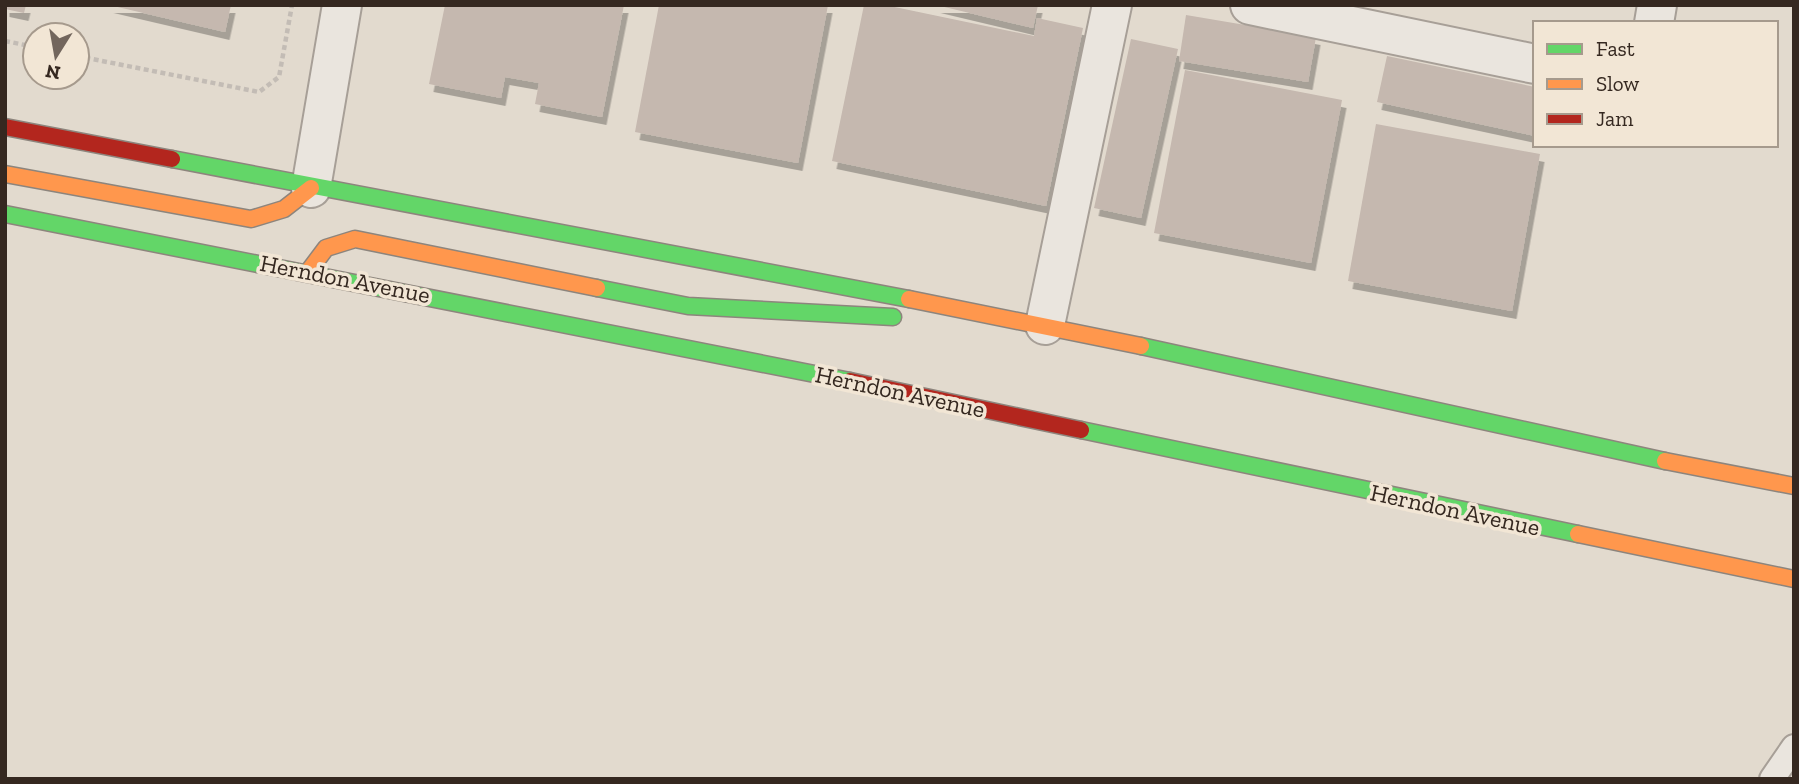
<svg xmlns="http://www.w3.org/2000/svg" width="1799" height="784" font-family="'Zilla Slab',serif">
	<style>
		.building { fill: #c5b8af; filter: url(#shadow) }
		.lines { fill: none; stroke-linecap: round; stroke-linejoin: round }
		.lane-casing { stroke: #a79f97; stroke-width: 28 }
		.street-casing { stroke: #a79f97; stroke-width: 42 }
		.fast-casing { stroke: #8d857d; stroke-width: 19 }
		.slow-casing { stroke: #8d857d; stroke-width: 19 }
		.jam-casing { stroke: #8d857d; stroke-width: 19 }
		.path { stroke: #c3bcb5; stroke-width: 4.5; stroke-dasharray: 5 3.5; stroke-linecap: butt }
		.lane { stroke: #eae5de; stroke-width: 24 }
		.street { stroke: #eae5de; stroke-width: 38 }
		.fast { stroke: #63d668; stroke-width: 16 }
		.slow { stroke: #ff974d; stroke-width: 16 }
		.jam { stroke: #b3261e; stroke-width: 16 }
		.labels { text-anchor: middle; stroke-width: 7; stroke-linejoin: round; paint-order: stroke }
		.street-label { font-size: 24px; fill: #352820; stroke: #f2e6d5 }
	</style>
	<defs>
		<filter id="shadow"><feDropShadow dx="4.5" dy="8" stdDeviation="0" flood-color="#0004"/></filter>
	</defs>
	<rect width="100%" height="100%" fill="#e2dace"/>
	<!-- building -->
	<g class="building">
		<path d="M5 5H26L24 13 5 9Z"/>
		<path d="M109 5H231L225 32Z"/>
		<path d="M445 5H624L602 117 535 104 539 83 505 77 501 98 429 84Z"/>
		<path d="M659 5H828L798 163 635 132Z"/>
		<path d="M864 5H885L1034 36 1037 18 1083 28 1046 206 832 161Z"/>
		<path d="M936 5H1038L1033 28Z"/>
		<path d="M1186 15 1316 37 1308 82 1179 61Z"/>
		<path d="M1131 39 1178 49 1141 218 1094 208Z"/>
		<path d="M1387 56 1535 87V136L1377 102Z"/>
		<path d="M1185 70 1342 100 1311 263 1154 233Z"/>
		<path d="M1376 124 1540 154 1512 311 1348 281Z"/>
	</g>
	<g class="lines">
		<defs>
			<path id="lane" d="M1772 779 1794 747"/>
			<g id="street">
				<path d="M1250 5 1535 64"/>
				<path d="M1654 23 1657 5"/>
				<path d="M311 188 342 5"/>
				<path d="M1045 325 1112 5"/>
			</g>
			<g id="fast">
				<path d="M172 159 909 299"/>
				<path d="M5 214 850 381"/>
				<path d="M597 288 688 306 893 317"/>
				<path d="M1141 346 1665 461"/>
				<path d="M1081 430 1578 534"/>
			</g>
			<g id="slow">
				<path d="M5 174 251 219 284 209 311 188"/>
				<path d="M308 272 326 248 355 239 597 288"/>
				<path d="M909 299 1141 346"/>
				<path d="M1665 461 1794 486"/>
				<path d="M1578 534 1794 579"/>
			</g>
			<g id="jam">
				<path d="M5 127 172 159"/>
				<path d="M850 381 1081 430"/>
			</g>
		</defs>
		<!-- lane casing -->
		<use href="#lane" class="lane-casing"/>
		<!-- street casing -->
		<use href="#street" class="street-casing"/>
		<!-- fast casing -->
		<use href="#fast" class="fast-casing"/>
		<!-- slow casing -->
		<use href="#slow" class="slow-casing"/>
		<!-- jam casing -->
		<use href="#jam" class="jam-casing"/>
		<!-- path -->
		<g class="path">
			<path d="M5 41 35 47"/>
			<path d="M77 56 259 92 279 77 292 5"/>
		</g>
		<!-- lane -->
		<use href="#lane" class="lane"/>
		<!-- street -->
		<use href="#street" class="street"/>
		<!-- fast -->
		<use href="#fast" class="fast"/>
		<!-- slow -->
		<use href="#slow" class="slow"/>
		<!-- jam -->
		<use href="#jam" class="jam"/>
	</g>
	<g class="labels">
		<!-- street labels -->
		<g class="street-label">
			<text transform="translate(345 279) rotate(11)" y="8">Herndon Avenue</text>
			<text transform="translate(900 392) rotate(12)" y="8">Herndon Avenue</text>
			<text transform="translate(1455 510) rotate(12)" y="8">Herndon Avenue</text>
		</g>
	</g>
	<!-- border -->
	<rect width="1799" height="784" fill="none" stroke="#352820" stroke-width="14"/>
	<!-- legend -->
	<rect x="1533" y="21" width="245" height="126" fill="#f2e6d5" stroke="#a69a8d" stroke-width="2"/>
	<rect x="1547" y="44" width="35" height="10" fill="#63d668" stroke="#a69a8d" stroke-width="2"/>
	<text x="1596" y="56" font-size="21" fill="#352820">Fast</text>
	<rect x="1547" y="79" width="35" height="10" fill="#ff974d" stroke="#a69a8d" stroke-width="2"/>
	<text x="1596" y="91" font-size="21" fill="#352820">Slow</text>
	<rect x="1547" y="114" width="35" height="10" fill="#b3261e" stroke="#a69a8d" stroke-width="2"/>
	<text x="1596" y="126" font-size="21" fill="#352820">Jam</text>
	<!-- north arrow -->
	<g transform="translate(56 56) rotate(191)"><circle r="33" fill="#f2e6d5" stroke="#a69a8d" stroke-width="2"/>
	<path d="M0-5L12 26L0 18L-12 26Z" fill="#72665d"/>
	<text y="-10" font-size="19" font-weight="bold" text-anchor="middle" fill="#352820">N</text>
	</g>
</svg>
